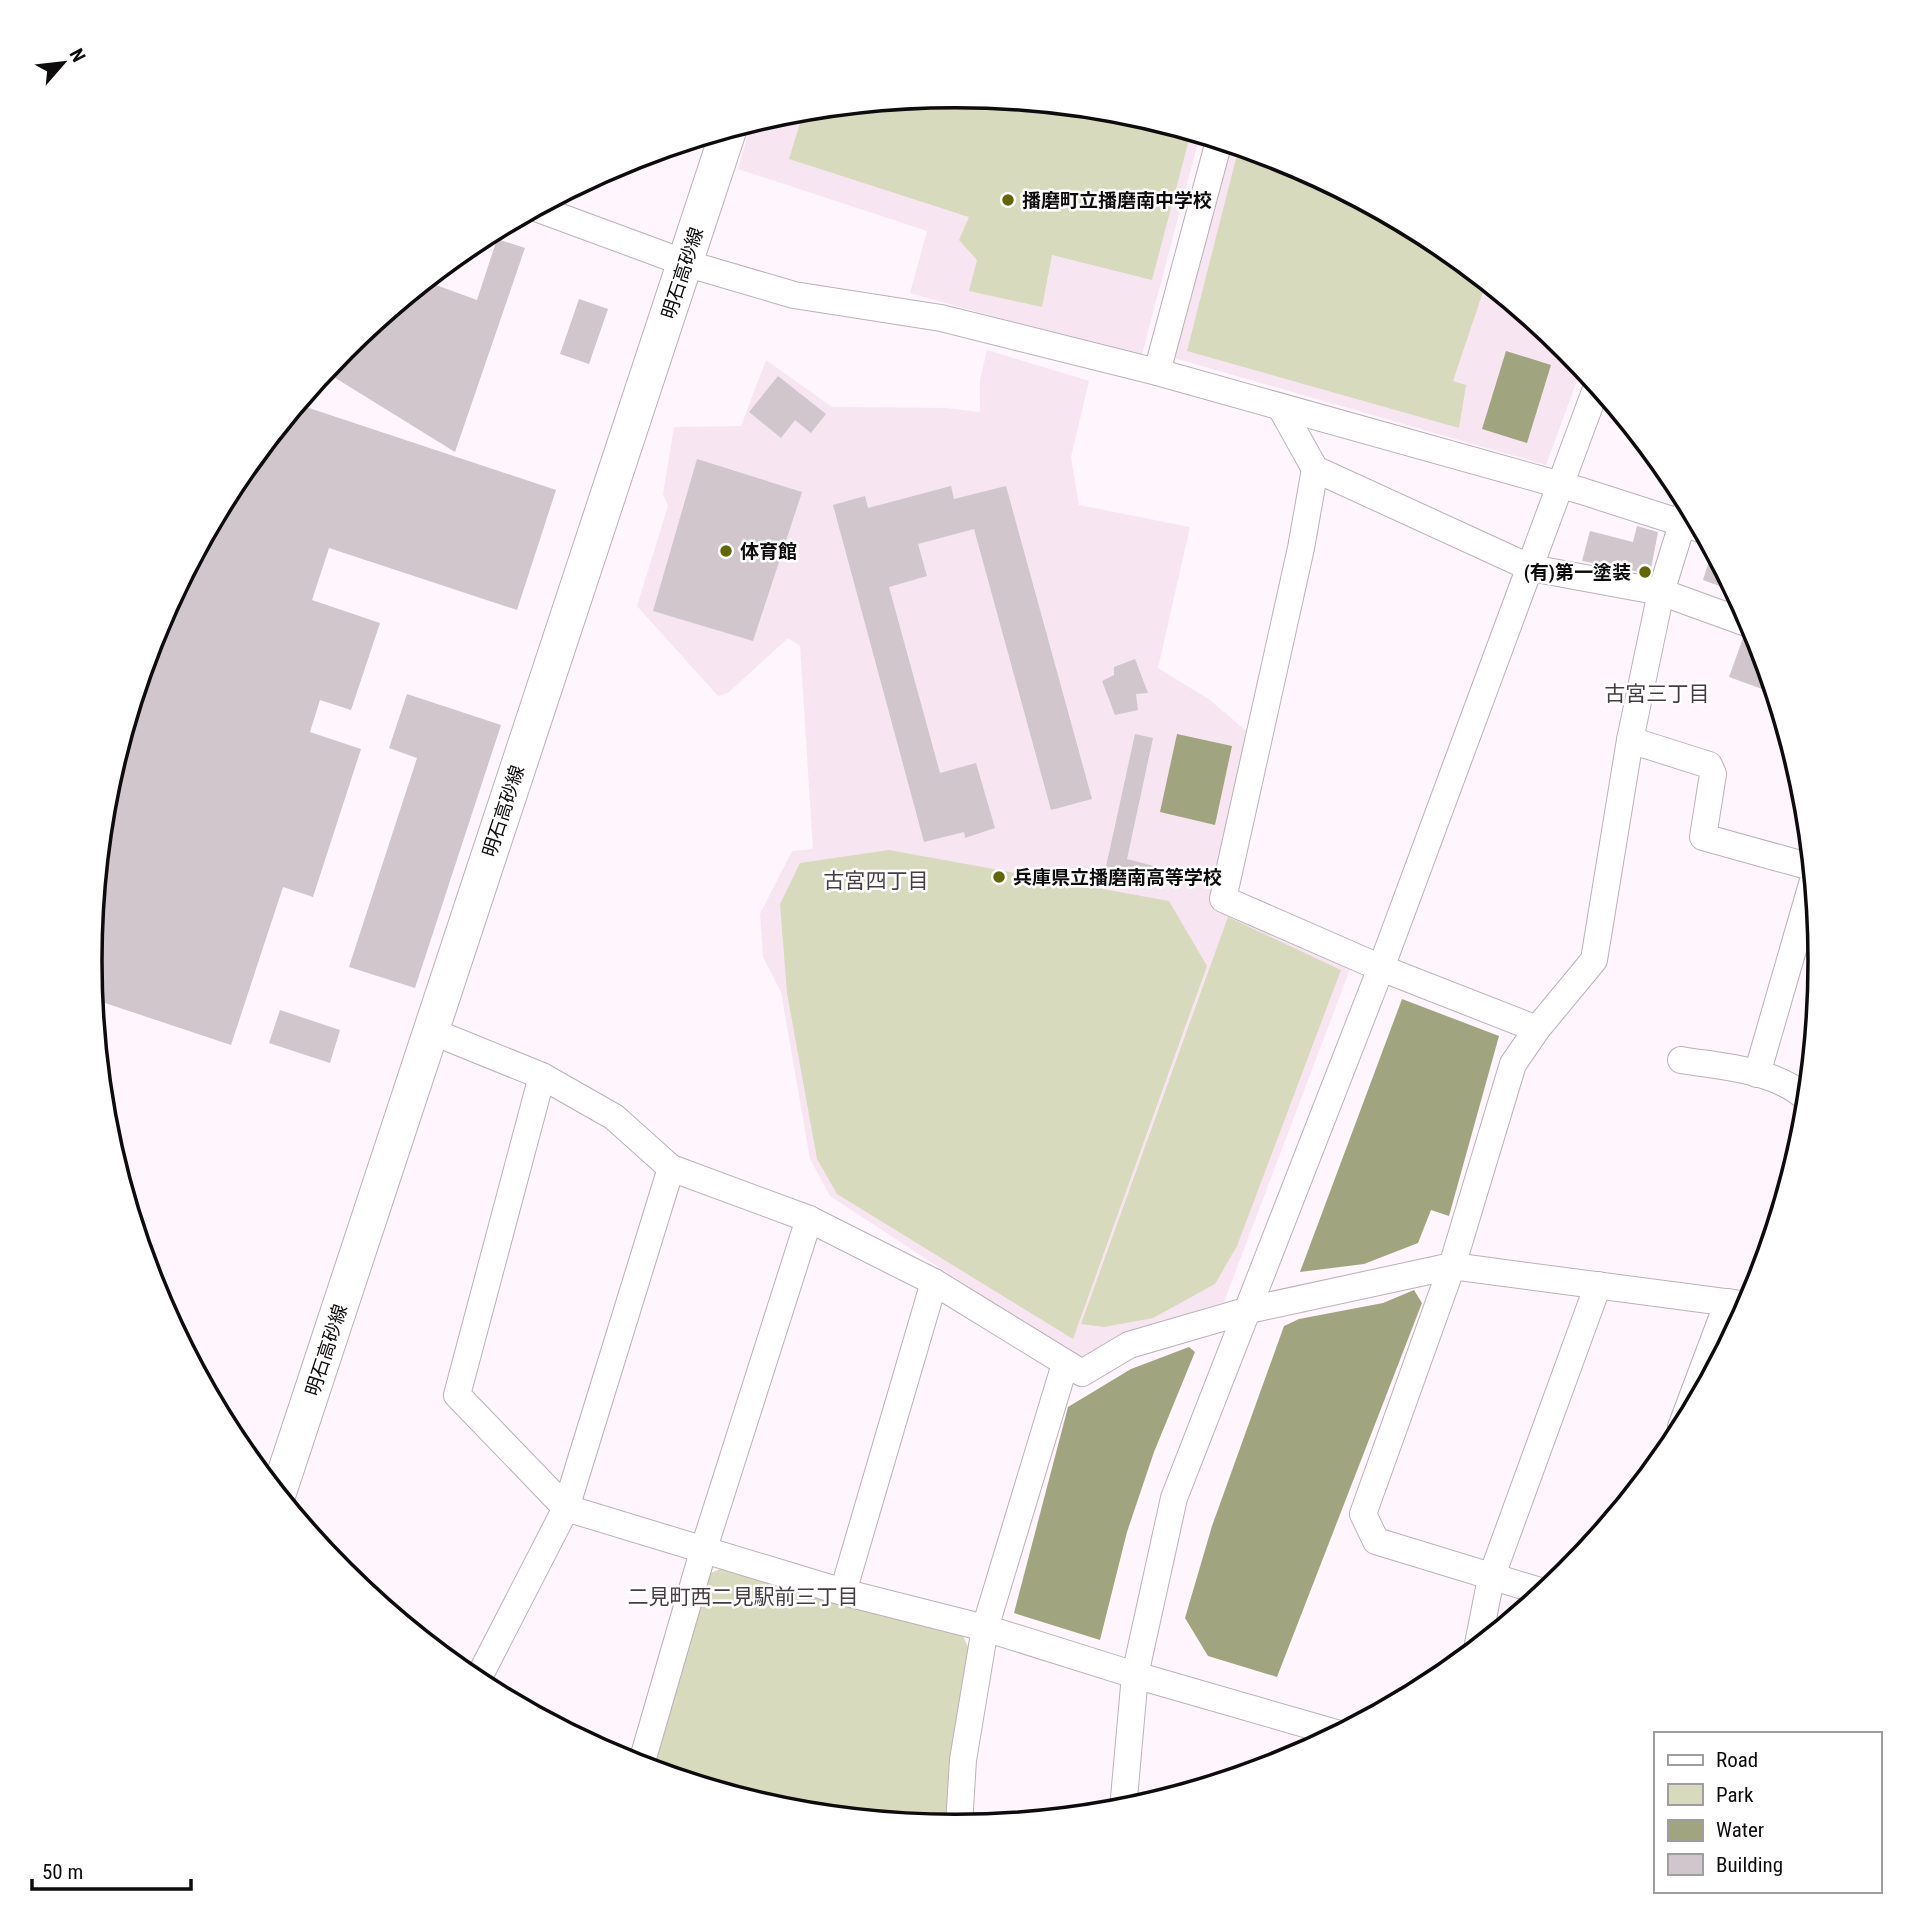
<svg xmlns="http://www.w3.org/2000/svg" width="1909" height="1921" font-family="'Roboto Condensed','Noto Sans JP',sans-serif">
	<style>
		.built { fill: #f7e6f1 }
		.green { fill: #d7dabc }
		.water { fill: #a1a57f }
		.building { fill: #d0c6cc }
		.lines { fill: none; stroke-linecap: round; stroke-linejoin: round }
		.minor-casing { stroke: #bbb1b7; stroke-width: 28 }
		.major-casing { stroke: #bbb1b7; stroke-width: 37 }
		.minor { stroke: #fff; stroke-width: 26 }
		.major { stroke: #fff; stroke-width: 35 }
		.poi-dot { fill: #626604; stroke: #fff; stroke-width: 2.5 }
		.labels { text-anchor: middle; stroke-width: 5; stroke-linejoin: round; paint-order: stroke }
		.poi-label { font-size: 19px; font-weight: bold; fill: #0e0b0d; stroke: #fff; text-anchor: start }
		.street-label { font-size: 19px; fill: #0e0b0d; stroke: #fff }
		.neighbourhood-label { font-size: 21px; fill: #453d42; stroke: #fff }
		.rim { fill: none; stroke: #0e0b0d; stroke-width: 3.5 }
	</style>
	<rect width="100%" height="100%" fill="#fff5fc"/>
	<!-- built -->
	<g class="built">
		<path d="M955 95 1124 112 1200 135 1141 358 910 293 927 231 738 169 752 122 786 112Z"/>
		<path d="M1229 144 1286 161 1436 241 1567 349 1582 367 1546 465 1174 358Z"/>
		<path d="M987 350 1089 381 1071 457 1079 505 1190 527 1158 668 1210 700 1251 735 1215 904 1352 964 1224 1302 1131 1332 1082 1361 830 1196 810 1159 781 992 763 957 760 914 792 851 813 849 800 646 788 638 728 693 718 696 637 606 668 506 663 494 674 427 741 426 766 360 832 407 946 408 980 412V380Z"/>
	</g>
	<!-- green -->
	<g class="green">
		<path d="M955 95 1124 112 1191 132 1152 280 1052 255 1042 307 969 291 977 260 959 240 969 217 789 159 804 110Z"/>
		<path d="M1239 147 1286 161 1436 241 1486 283 1453 381 1466 385 1459 428 1187 351Z"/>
		<path d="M889 850 1169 901 1207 966 1073 1339 837 1194 817 1159 787 993 780 904 800 863Z"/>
		<path d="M1228 917 1341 970 1237 1246 1215 1284 1153 1318 1104 1327 1081 1324Z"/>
		<path d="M722 1568 961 1632 970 1651 949 1825 785 1809 651 1768 711 1573Z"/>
	</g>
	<!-- water -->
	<g class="water">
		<path d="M1506 351 1551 365 1527 443 1482 429Z"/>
		<path d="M1177 734 1232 746 1215 825 1160 812Z"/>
		<path d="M1402 999 1499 1036 1449 1216 1431 1210 1418 1243 1364 1264 1300 1272Z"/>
		<path d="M1414 1290 1422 1303 1277 1677 1208 1656 1185 1618 1212 1526 1284 1326 1299 1319 1383 1303Z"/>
		<path d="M1189 1347 1195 1352 1154 1452 1127 1532 1100 1640 1014 1613 1068 1407 1131 1369Z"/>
	</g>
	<!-- building -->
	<g class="building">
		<path d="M497 239 525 248 455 452 324 371 343 348 425 281 477 300Z"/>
		<path d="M579 299 608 309 589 364 560 354Z"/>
		<path d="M778 376 826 414 811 433 795 420 781 438 749 412Z"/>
		<path d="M297 404 556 490 517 610 329 548 312 600 380 623 351 710 320 700 310 732 361 749 313 897 283 887 231 1045 93 999 89 960 106 791 155 629 235 479Z"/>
		<path d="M697 459 802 492 753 641 653 611Z"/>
		<path d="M951 486 954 499 1006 486 1092 799 1051 810 974 529 918 544 927 576 889 587 940 773 976 763 995 828 965 838 964 832 924 842 833 505 865 496 868 508Z"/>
		<path d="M1637 526 1658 532 1650 574 1582 561 1590 531 1633 542Z"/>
		<path d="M1712 551 1717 561 1733 591 1703 580Z"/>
		<path d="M1743 638 1757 640 1773 693 1729 677Z"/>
		<path d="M1135 659 1148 693 1136 694 1138 710 1115 715 1102 681 1114 675V667Z"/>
		<path d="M407 694 501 725 415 988 349 967 417 758 389 748Z"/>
		<path d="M1135 734 1153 738 1127 859 1154 866 1148 888 1104 876Z"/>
		<path d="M280 1010 340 1030 330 1063 269 1043Z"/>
	</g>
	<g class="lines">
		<defs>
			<g id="minor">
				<path d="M536 208 685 263 794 295 941 318 1157 372 1582 491 1700 529"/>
				<path d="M1157 372 1219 141"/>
				<path d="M1281 408 1315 469 1531 568 1661 592 1752 625"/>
				<path d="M1315 469 1301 548 1223 899 1381 968 1537 1029 1513 1064 1452 1266 1363 1514 1376 1541 1543 1592"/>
				<path d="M1630 740 1709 765 1713 774 1703 837 1811 867"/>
				<path d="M1537 1029 1594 960 1630 740 1661 592 1688 505"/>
				<path d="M431 1031 542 1076 614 1117 671 1168 809 1219 934 1282 1082 1373 1129 1345 1249 1310 1452 1266 1747 1305"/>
				<path d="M1681 1060C1722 1067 1774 1069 1806 1098"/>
				<path d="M1757 1074 1812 884"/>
				<path d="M542 1076 457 1395 566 1508 843 1592 985 1628 1135 1675 1336 1733"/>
				<path d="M1681 1427 1728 1302"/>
				<path d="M843 1592 934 1282"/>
				<path d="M1478 1644 1491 1578 1598 1285"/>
				<path d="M477 1681 566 1508 671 1168"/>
				<path d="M641 1765 704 1548 809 1219"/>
				<path d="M1123 1809 1135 1675 1174 1498 1381 968 1597 386"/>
				<path d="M959 1825 963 1760 985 1628 1065 1364"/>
			</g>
			<path id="major" d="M278 1494 729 129"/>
		</defs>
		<!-- minor casing -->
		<use href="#minor" class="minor-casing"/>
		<!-- major casing -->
		<use href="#major" class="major-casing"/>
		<!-- minor -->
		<use href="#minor" class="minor"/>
		<!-- major -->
		<use href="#major" class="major"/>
	</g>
	<!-- markers -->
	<g class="poi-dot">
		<circle cx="1008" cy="200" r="7"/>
		<circle cx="726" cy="551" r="7"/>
		<circle cx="1645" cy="572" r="7"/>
		<circle cx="999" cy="877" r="7"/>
	</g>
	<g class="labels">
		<!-- poi labels -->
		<g class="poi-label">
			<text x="1022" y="207">播磨町立播磨南中学校</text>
			<text x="740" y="558">体育館</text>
			<text x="1631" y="579" text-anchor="end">(有)第一塗装</text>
			<text x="1013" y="884">兵庫県立播磨南高等学校</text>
		</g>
		<!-- street labels -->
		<g class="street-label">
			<text transform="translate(682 273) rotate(-72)" y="7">明石高砂線</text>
			<text transform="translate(503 811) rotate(-72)" y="7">明石高砂線</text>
			<text transform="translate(326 1350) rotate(-72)" y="7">明石高砂線</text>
		</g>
		<!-- neighbourhood labels -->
		<g class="neighbourhood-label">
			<text x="1657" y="701">古宮三丁目</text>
			<text x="876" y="888">古宮四丁目</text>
			<text x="743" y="1604">二見町西二見駅前三丁目</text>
		</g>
	</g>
	<!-- crop -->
	<path d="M0 0H1909V1921H0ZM102 961a853 853 0 1 1 1706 0a853 853 0 1 1-1706 0Z" fill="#fff" fill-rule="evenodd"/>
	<path class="rim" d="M102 961a853 853 0 1 1 1706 0a853 853 0 1 1-1706 0Z"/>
	<!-- legend -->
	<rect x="1654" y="1732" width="228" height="161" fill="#ffffff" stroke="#9f9d9e" stroke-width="2"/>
	<rect x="1668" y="1755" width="35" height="10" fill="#ffffff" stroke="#9f9d9e" stroke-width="2"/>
	<text x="1716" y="1767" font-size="21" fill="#0e0b0d">Road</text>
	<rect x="1668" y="1784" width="35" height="21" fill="#d7dabc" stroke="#9f9d9e" stroke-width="2"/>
	<text x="1716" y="1802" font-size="21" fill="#0e0b0d">Park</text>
	<rect x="1668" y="1820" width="35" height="21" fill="#a1a57f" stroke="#9f9d9e" stroke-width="2"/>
	<text x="1716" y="1837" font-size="21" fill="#0e0b0d">Water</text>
	<rect x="1668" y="1854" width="35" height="21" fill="#d0c6cc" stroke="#9f9d9e" stroke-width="2"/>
	<text x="1716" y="1872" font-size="21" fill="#0e0b0d">Building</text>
	<!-- north arrow -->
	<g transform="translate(63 63) rotate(62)" stroke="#ffffff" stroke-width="5" paint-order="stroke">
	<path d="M0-5L12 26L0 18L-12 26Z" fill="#0e0b0d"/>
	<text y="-10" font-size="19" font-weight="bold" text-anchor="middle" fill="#0e0b0d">N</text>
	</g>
	<!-- scale -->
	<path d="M32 1879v10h159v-10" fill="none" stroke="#0e0b0d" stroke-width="3.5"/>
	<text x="42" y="1879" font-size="21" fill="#0e0b0d" stroke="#ffffff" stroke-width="5" paint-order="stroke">50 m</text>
</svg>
